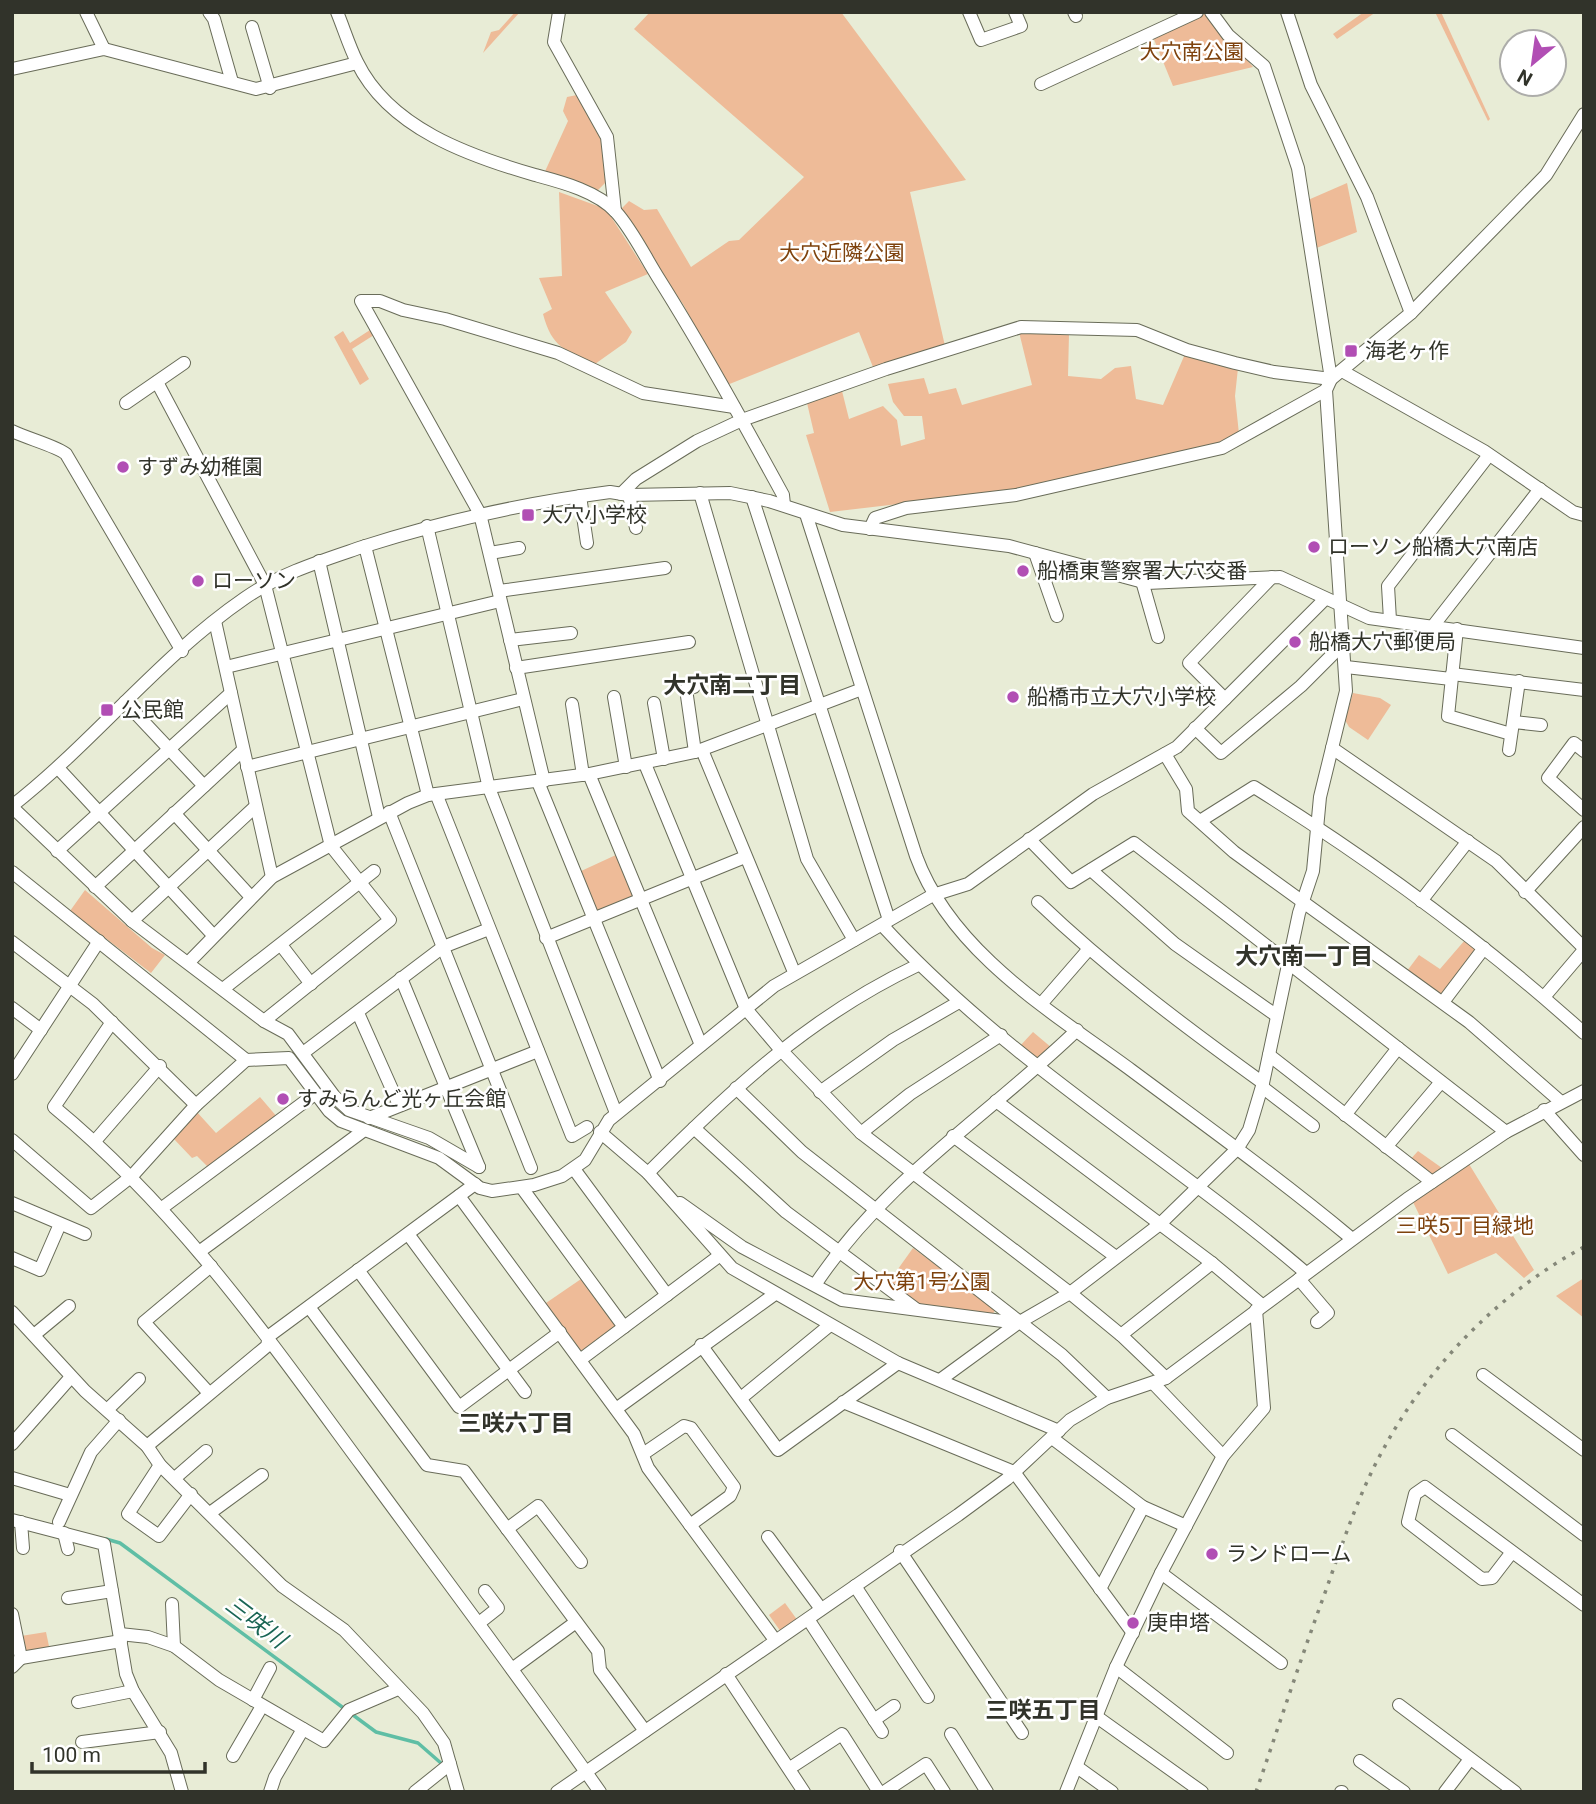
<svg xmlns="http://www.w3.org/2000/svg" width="1596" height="1804" font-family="Roboto,'Noto Sans JP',sans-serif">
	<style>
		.green { fill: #eebb98 }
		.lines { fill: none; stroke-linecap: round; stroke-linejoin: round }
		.stream { stroke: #5fbea5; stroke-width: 3.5 }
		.minor-casing { stroke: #696c59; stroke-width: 14 }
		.minor { stroke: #fff; stroke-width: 12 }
		.rail { stroke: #858879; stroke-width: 3.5; stroke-dasharray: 3.5 7; stroke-linecap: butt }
		.poi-dot { fill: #b14eb4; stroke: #fff; stroke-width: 2.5 }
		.labels { text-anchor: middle; stroke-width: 5; stroke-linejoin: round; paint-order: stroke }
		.park-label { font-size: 21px; fill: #7e420d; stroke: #fff }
		.poi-label { font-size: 21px; fill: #31332a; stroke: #fff; text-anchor: start }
		.neighbourhood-label { font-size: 23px; font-weight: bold; fill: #31332a; stroke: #fff }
		.water-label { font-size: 23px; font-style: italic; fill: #196554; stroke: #fff }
	</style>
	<rect width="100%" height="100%" fill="#e8ecd6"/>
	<!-- green -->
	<g class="green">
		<path d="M515 12H520L483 53 491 32 499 30Z"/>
		<path d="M650 12H841L966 180 910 192 945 346 873 367 859 332 727 385 683 304 617 213 629 201 644 210 657 209 691 267 729 241 739 240 804 177 634 29Z"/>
		<path d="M1364 12H1376L1337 39 1333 34Z"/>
		<path d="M1435 12H1441L1490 119 1488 121Z"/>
		<path d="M1204 14 1209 15 1253 67 1173 86 1153 37Z"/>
		<path d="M582 94 604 138 607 181 592 196 542 178 568 121 563 111 567 97Z"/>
		<path d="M1347 183 1357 232 1314 249 1308 200Z"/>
		<path d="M559 192 606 209 648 274 605 292 632 332 626 342 595 364C565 350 552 348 543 314L552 309 539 278 562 276Z"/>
		<path d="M370 330 374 335 352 349 369 379 360 385 334 337 343 331 350 343Z"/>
		<path d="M1019 332 1069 334 1068 376 1101 379 1115 368 1131 366 1136 399 1163 405 1185 354 1238 368 1235 396 1239 434 1216 444 1018 490 830 512 806 435 814 433 807 403 842 391 849 419 883 406 897 420 901 446 925 439 922 416H904L893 402 888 384 924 378 929 394 956 388 962 405 1032 385Z"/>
		<path d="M1353 693 1380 698 1391 705 1368 740 1349 727 1345 720Z"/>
		<path d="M618 854 634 895 632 900 595 912 579 872Z"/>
		<path d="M85 890 152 948 165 955 151 973 70 911Z"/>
		<path d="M1465 940 1475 947 1476 953 1445 994 1440 995 1407 971 1419 955 1440 969Z"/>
		<path d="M1033 1032 1052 1048 1039 1060 1019 1047Z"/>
		<path d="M260 1097 278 1118 209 1168 197 1156 192 1158 173 1138 196 1111 216 1133Z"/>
		<path d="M1418 1151 1442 1168 1434 1175 1409 1161Z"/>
		<path d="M1469 1164 1534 1270 1524 1278 1496 1253 1448 1274 1413 1202Z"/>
		<path d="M913 1248 996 1309 992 1315 919 1307 888 1283Z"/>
		<path d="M584 1277 618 1323 617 1328 586 1351 580 1350 546 1303Z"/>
		<path d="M1584 1278V1318L1556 1296Z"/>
		<path d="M785 1603 798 1621 781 1632 769 1615Z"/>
		<path d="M46 1632 50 1651 32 1654 23 1648 21 1636Z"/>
	</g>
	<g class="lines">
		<!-- stream -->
		<path class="stream" d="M106 1539 120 1543 376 1732 418 1743 442 1764"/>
		<defs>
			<g id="minor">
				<path d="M86 12 104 49"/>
				<path d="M209 12 214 19 232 82"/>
				<path d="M337 12C344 29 349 46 357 62 389 128 469 156 535 175 561 182 597 191 616 212 633 231 645 257 659 279 703 349 743 422 783 495L784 505"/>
				<path d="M559 12 554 42 607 137 615 211"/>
				<path d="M969 12 981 40 1021 26 1015 12"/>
				<path d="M1074 12 1076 16"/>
				<path d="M1287 12 1311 85 1367 197 1411 313"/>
				<path d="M252 27 270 88"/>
				<path d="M12 69 104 49 256 89 357 63"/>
				<path d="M1041 84 1197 12"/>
				<path d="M1342 371 1484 451 1573 512 1584 515"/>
				<path d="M157 382 265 585 331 846 390 920 264 1021"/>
				<path d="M126 403 184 363"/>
				<path d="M12 431C26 438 59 447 66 454L182 651"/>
				<path d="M700 493 807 859 854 940"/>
				<path d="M621 494 636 479 697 441 742 420 886 369 1021 327 1137 330 1187 350 1235 363 1274 372 1331 379 1411 313 1546 175 1584 114"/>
				<path d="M629 495 636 528"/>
				<path d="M580 496 587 543"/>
				<path d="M752 497 889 920"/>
				<path d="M806 514 916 856C951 952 1052 1012 1131 1070 1205 1125 1280 1179 1351 1238"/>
				<path d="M427 526 489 788 616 1113"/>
				<path d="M870 529 875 518 906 508 1016 495 1222 448 1326 390"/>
				<path d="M365 546 428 795"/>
				<path d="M490 553 519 548"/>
				<path d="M1035 553 1057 616"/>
				<path d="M319 561 379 817"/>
				<path d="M1142 581 1158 637"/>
				<path d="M499 591 665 568"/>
				<path d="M1390 620 1388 586 1489 455"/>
				<path d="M215 621 272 877"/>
				<path d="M1433 626 1540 489"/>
				<path d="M1457 629 1448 716 1511 734"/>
				<path d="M510 640 571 633"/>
				<path d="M226 667 500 601"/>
				<path d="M1346 667 1451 679"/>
				<path d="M516 668 689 642"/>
				<path d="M1452 674 1584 690"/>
				<path d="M694 687 686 689 695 752"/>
				<path d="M614 697 626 767"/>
				<path d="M1225 699 1189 663 1272 577"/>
				<path d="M125 702 204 786"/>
				<path d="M654 703 664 759"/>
				<path d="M572 704 583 775"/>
				<path d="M1514 722 1541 725"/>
				<path d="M1195 728 1221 753 1301 686 1344 643"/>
				<path d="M1332 748 1496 861 1584 948"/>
				<path d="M702 750 794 972"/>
				<path d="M1509 750 1519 681"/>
				<path d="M1584 751 1574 743 1548 778 1584 810"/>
				<path d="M1165 754 1186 789 1188 811 1234 852 1469 1022 1561 1102"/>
				<path d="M645 764 746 1009 780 1049 861 1133 1070 1293 1121 1335 1166 1378"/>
				<path d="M247 767 523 699"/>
				<path d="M58 768 213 935"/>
				<path d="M589 774 701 1045"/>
				<path d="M544 781 480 514 361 301H380L403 310 445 319 558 353 643 393 734 407"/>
				<path d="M538 782 660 1081"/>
				<path d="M437 796 572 1136 587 1127"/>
				<path d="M12 806C94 742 159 657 245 598 281 573 321 561 362 547 443 521 525 503 610 492L629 495 730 493 769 501 843 525 1009 546 1147 583 1280 577 1369 618 1584 648"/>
				<path d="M12 807 132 921 264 1021 288 1034 334 1096 349 1110 429 1138 479 1167"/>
				<path d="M389 812 531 1168"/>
				<path d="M174 813 250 896"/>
				<path d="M1200 821 1254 787C1371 860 1482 941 1584 1033"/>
				<path d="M1029 839 1071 882 1134 843 1506 1132"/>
				<path d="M57 851 231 693"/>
				<path d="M1091 870 1175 944 1277 1016"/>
				<path d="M12 872 246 1060 289 1058 329 1111 341 1121 439 1158 480 1188 492 1191 534 1185 562 1176 585 1160 609 1120 774 986 933 895 968 884 1093 794 1177 747 1325 599"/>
				<path d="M95 887 243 750"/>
				<path d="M1525 892 1584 827"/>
				<path d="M1421 901 1468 841"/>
				<path d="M1038 902C1108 969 1184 1026 1263 1083"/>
				<path d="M132 921 255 807"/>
				<path d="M882 925C1006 1061 1167 1154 1306 1273"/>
				<path d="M546 938 745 857"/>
				<path d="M12 942 93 1004 196 1105"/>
				<path d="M281 945 311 984"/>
				<path d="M189 962 272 877 408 803 428 795 589 774 695 752 862 689"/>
				<path d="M401 978 479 1167"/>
				<path d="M223 989 374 871"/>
				<path d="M1544 997 1584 950"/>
				<path d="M1443 1002 1484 948"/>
				<path d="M1042 1003 1088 950"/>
				<path d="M12 1008 41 1030"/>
				<path d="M358 1013 399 1105"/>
				<path d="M112 1022 54 1107C179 1210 268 1338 363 1467 442 1575 523 1682 600 1792"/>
				<path d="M303 1053 443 947 489 929"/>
				<path d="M1269 1055 1432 1182"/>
				<path d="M12 1074 99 941"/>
				<path d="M1262 1087 1313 1126"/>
				<path d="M736 1088 802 1152 1062 1355 1107 1398"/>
				<path d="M820 1092 893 1040 959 1002"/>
				<path d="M996 1101 1212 1263 1262 1305"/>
				<path d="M1544 1110 1584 1155"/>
				<path d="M1345 1115 1398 1048"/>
				<path d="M369 1118 538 1051"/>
				<path d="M694 1128 786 1212 916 1309"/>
				<path d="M600 1132 648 1173 732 1268 898 1363 1059 1431"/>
				<path d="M861 1133 910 1094 1001 1035"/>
				<path d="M953 1136 1116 1257"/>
				<path d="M12 1140 91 1208 132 1176 196 1105 246 1060"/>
				<path d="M95 1141 160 1066"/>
				<path d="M1386 1147 1441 1082"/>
				<path d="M574 1169 667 1295"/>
				<path d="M648 1173C732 1089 810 1016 918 965"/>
				<path d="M522 1188 624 1327"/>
				<path d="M459 1196 634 1434 648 1468 775 1640"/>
				<path d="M12 1203 85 1234"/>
				<path d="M680 1203 742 1247 842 1300 1018 1323"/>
				<path d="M162 1208 315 1094"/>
				<path d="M408 1234 525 1392"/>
				<path d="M199 1252 363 1131"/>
				<path d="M12 1258 40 1270 60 1224"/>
				<path d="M358 1270 459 1407 560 1332"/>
				<path d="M1299 1279 1328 1313 1317 1322"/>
				<path d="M815 1285C885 1179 987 1117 1077 1030"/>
				<path d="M309 1307 427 1465 464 1471 598 1651 600 1670 645 1731"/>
				<path d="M12 1312 85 1391 147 1446 160 1465 282 1586 344 1630 423 1713 444 1743 458 1792"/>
				<path d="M34 1335 69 1306"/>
				<path d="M1121 1335 1212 1263"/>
				<path d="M701 1345 778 1450 898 1363"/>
				<path d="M580 1360 719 1256"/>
				<path d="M1483 1375 1584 1450"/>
				<path d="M940 1380 1018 1323 1070 1293 1160 1224 1237 1149 1249 1130 1263 1083 1299 913 1313 871 1320 797 1346 691 1326 390 1331 379 1298 168 1264 66 1228 35 1211 12"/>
				<path d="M1154 1384 1223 1456"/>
				<path d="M208 1392 144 1322 211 1266"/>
				<path d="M741 1398 830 1325"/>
				<path d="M843 1402 1014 1472 1133 1633"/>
				<path d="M108 1409 139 1379"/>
				<path d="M616 1409 775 1294"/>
				<path d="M1452 1435 1584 1535"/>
				<path d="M1052 1438 1143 1507 1186 1526"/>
				<path d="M12 1444 71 1377"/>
				<path d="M147 1446 267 1346 269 1336 475 1184"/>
				<path d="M643 1454 684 1426 691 1428 734 1487 730 1496 690 1525"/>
				<path d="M160 1465 128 1514 159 1536 191 1494"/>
				<path d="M12 1478 70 1495"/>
				<path d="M175 1478 206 1451"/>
				<path d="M210 1513 262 1475"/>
				<path d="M12 1520 104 1544 126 1674 133 1691 171 1753 182 1792"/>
				<path d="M21 1522 23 1548"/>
				<path d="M59 1522 91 1452 119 1420"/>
				<path d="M507 1529 538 1506 581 1562"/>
				<path d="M64 1533 68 1549"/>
				<path d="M768 1537 821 1609"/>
				<path d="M900 1551 1022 1733"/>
				<path d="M1512 1552 1492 1578 1482 1579 1408 1522 1415 1494 1425 1487 1584 1605"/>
				<path d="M1161 1573 1281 1663"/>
				<path d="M855 1586 928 1697"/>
				<path d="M1100 1589 1143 1507"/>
				<path d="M68 1598 112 1591"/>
				<path d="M172 1604 174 1646"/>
				<path d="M12 1614 21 1658 12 1667"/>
				<path d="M808 1619 882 1732"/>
				<path d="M479 1623 498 1608 485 1591"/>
				<path d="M120 1634 148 1637 174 1646 219 1680 324 1741 349 1710 398 1689"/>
				<path d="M21 1658 121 1641"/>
				<path d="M1116 1667 1227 1753"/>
				<path d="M512 1669 576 1622"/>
				<path d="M726 1674 804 1792"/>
				<path d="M253 1700 270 1668"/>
				<path d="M78 1702 133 1691"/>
				<path d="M1399 1705 1515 1792"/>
				<path d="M1097 1717 1202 1792"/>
				<path d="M874 1720 894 1706"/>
				<path d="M951 1734 987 1792"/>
				<path d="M82 1742 160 1732"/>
				<path d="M233 1756 262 1706"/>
				<path d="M1360 1761 1404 1792"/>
				<path d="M1077 1767 1112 1792"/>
				<path d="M790 1768 842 1734 879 1792"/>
				<path d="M270 1792 275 1777 303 1729"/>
				<path d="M415 1792 450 1764"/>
				<path d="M557 1792 958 1515 1007 1479 1070 1420 1107 1398 1166 1378 1407 1199 1506 1132 1584 1091"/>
				<path d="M884 1792 926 1764 944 1792"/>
				<path d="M1066 1792 1116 1667 1161 1573 1223 1456 1264 1408 1256 1310"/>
				<path d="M1341 1792H1342"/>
				<path d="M1445 1792 1470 1759"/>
			</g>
		</defs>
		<!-- minor casing -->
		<use href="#minor" class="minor-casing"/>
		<!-- minor -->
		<use href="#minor" class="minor"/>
		<!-- rail -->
		<path class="rail" d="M1256 1792C1278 1728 1299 1664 1322 1601 1341 1549 1357 1496 1384 1448 1429 1365 1500 1292 1584 1247"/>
	</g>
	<!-- markers -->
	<g class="poi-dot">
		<rect x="1344" y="344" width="14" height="14" rx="3.5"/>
		<circle cx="123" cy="467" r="7"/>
		<rect x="521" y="508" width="14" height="14" rx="3.5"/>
		<circle cx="1314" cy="547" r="7"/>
		<circle cx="1023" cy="571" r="7"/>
		<circle cx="198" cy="581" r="7"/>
		<circle cx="1295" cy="642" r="7"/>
		<circle cx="1013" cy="697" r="7"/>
		<rect x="100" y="703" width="14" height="14" rx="3.5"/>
		<circle cx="283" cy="1099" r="7"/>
		<circle cx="1212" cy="1554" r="7"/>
		<circle cx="1133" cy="1623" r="7"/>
	</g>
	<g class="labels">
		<!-- park labels -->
		<g class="park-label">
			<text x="1192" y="59">大穴南公園</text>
			<text x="842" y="260">大穴近隣公園</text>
			<text x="1465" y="1233">三咲5丁目緑地</text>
			<text x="922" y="1289">大穴第1号公園</text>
		</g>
		<!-- poi labels -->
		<g class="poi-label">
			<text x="1365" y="358">海老ヶ作</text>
			<text x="137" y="474">すずみ幼稚園</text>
			<text x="542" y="522">大穴小学校</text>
			<text x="1328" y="554">ローソン船橋大穴南店</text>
			<text x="1037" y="578">船橋東警察署大穴交番</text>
			<text x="212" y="588">ローソン</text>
			<text x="1309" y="649">船橋大穴郵便局</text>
			<text x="1027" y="704">船橋市立大穴小学校</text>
			<text x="121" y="717">公民館</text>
			<text x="297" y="1106">すみらんど光ヶ丘会館</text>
			<text x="1226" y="1561">ランドローム</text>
			<text x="1147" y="1630">庚申塔</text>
		</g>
		<!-- neighbourhood labels -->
		<g class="neighbourhood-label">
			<text x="732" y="693">大穴南二丁目</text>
			<text x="1304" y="964">大穴南一丁目</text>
			<text x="516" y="1431">三咲六丁目</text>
			<text x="1043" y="1718">三咲五丁目</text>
		</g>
		<!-- water labels -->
		<g class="water-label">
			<text transform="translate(256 1622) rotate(37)" y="8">三咲川</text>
		</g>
	</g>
	<!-- border -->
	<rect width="1596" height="1804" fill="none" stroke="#31332a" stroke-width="28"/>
	<!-- north arrow -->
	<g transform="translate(1533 63) rotate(209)"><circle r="33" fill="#ffffff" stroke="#adadaa" stroke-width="2"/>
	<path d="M0-5L12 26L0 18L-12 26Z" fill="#b14eb4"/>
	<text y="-10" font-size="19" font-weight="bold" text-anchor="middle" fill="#31332a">N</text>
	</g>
	<!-- scale -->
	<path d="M32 1762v10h173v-10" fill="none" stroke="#31332a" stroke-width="3.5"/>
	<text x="42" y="1762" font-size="21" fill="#31332a" stroke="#ffffff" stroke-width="5" paint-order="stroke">100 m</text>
</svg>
